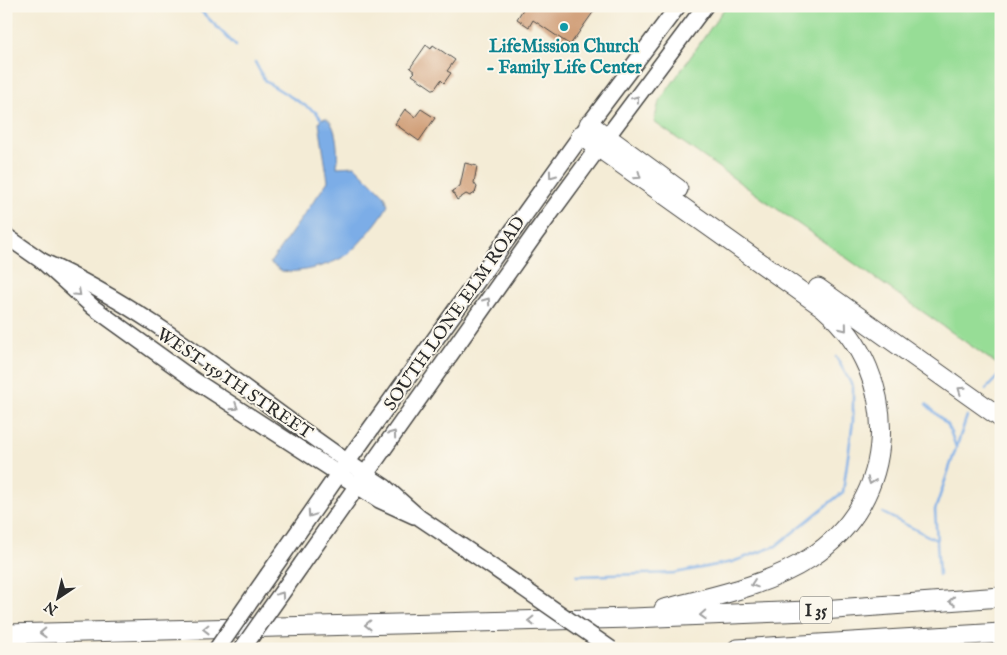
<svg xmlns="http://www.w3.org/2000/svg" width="1007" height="655" font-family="'IM FELL English',serif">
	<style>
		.green { fill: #97dd96; stroke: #618460 }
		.water { fill: #7cade7; stroke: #546c89 }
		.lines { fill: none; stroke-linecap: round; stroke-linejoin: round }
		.stream { stroke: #7cade7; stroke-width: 2.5 }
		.building { fill: #d1a07a }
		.secondary-casing { stroke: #494845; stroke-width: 18 }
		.primary-casing { stroke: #494845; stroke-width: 19 }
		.highway-casing { stroke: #494845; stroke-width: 21 }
		.secondary { stroke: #fff; stroke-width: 15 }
		.primary { stroke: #fff; stroke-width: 16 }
		.highway { stroke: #fff; stroke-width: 19 }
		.secondary-bridge-casing { stroke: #494845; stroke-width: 18; stroke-linecap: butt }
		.primary-bridge-casing { stroke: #494845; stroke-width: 19; stroke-linecap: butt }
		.secondary-bridge { stroke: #fff; stroke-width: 15 }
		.primary-bridge { stroke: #fff; stroke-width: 16 }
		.oneway { stroke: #a0a0a0 }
		.culture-dot { fill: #0f9aa8; stroke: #fbf7ec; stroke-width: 2 }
		.labels { text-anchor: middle; stroke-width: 4; stroke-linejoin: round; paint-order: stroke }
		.shield { fill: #fbf7ec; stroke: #696865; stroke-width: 1 }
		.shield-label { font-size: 16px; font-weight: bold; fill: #2b2b2b }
		.culture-label { font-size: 18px; font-weight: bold; fill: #0d838f; stroke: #fbf7ec }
		.street-label { font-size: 18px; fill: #2b2b2b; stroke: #fbf7ec }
	</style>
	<rect width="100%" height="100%" fill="#fbf7ec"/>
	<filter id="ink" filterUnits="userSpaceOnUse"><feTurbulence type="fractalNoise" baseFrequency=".02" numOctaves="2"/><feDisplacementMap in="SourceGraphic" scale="10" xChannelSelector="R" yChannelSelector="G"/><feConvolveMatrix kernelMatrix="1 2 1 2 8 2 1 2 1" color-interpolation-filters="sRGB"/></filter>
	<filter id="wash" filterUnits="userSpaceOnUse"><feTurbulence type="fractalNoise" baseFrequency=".0096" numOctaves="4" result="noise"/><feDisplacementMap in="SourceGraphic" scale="20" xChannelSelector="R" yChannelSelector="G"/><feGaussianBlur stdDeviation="1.12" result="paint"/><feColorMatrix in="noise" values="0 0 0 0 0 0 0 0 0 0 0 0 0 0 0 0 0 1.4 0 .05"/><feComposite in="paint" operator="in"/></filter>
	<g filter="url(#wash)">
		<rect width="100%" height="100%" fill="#f4ecd6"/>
		<!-- green -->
		<path class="green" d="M726 6H1001V367L654 122 659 102Z"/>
		<!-- water -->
		<path class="water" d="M326 118C338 125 338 155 337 167L355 166 385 196 388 205C382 218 357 248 345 256 331 265 298 274 282 271L270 263 328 181 319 123 321 119Z"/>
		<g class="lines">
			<!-- stream -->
			<g class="stream">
				<path d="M196 6 236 46"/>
				<path d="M255 62 265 81 317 113 321 119"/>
				<path d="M986 389 1001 373"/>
				<path d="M926 404 948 425 956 447"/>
				<path d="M883 513 936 540"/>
				<path d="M939 575 935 510 967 416"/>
				<path d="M577 576 675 573 732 562 776 546 843 492 853 421V387L836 357"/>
			</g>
		</g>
		<g id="blocks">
			<!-- building -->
			<g class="building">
				<path d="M525 6H588L594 11 570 45 533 20 529 27 517 19Z"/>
				<path d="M426 45 431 49 433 45 455 60 447 71 451 73 444 83 441 80 434 90 412 75 415 72 410 68Z"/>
				<path d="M405 109 415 117 421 109 435 118 419 141 395 124Z"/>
				<path d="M465 163 477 166 474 183 477 187 475 193 470 196 466 194 457 200 452 191 460 186Z"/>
			</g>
		</g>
	</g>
	<g filter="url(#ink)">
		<use href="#blocks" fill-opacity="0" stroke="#494845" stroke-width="1"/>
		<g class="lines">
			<defs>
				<g id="secondary">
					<path d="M589 124 678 6"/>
					<path d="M601 145 705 6"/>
					<path d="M6 236 42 261 94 308 194 380 379 500 414 516"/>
					<path d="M42 261C165 316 271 414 385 487L420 518 481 559"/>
				</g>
				<g id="primary">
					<path d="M302 564 535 234 598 148"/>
					<path d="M269 574 347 462 588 126"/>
				</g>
				<g id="highway">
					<path d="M589 124 678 189"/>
					<path d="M581 135 824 308C903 377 900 500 810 558 767 586 714 596 664 609"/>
					<path d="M818 288 1001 418"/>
					<path d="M6 634 632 618 808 611 1001 597"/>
					<path d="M737 649 1001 633"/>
				</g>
			</defs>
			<!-- secondary casing -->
			<use href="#secondary" class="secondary-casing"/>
			<!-- primary casing -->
			<use href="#primary" class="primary-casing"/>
			<!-- highway casing -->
			<use href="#highway" class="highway-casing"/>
			<!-- secondary -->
			<use href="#secondary" class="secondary"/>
			<!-- primary -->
			<use href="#primary" class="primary"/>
			<!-- highway -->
			<use href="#highway" class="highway"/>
			<defs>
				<path id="secondary-bridge" d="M481 559 611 649"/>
				<g id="primary-bridge">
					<path d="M217 649 269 574"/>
					<path d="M242 649 302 564"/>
				</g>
			</defs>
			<!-- secondary-bridge casing -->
			<use href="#secondary-bridge" class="secondary-bridge-casing"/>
			<!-- primary-bridge casing -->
			<use href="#primary-bridge" class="primary-bridge-casing"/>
			<!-- secondary-bridge -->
			<use href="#secondary-bridge" class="secondary-bridge"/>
			<!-- primary-bridge -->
			<use href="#primary-bridge" class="primary-bridge"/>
		</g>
		<!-- one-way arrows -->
		<defs><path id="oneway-chevron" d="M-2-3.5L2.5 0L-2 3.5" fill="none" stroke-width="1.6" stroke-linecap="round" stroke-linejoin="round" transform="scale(1.25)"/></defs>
		<g class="oneway">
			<use href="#oneway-chevron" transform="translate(636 99) rotate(-53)"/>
			<use href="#oneway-chevron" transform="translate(552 175) rotate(126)"/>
			<use href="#oneway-chevron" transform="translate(638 176) rotate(35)"/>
			<use href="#oneway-chevron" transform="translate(78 293) rotate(42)"/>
			<use href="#oneway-chevron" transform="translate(487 301) rotate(-55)"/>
			<use href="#oneway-chevron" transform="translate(844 328) rotate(51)"/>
			<use href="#oneway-chevron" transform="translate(961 390) rotate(-145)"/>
			<use href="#oneway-chevron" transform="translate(235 407) rotate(33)"/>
			<use href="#oneway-chevron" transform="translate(393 434) rotate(-55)"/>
			<use href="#oneway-chevron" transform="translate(871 481) rotate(110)"/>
			<use href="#oneway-chevron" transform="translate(311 514) rotate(124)"/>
			<use href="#oneway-chevron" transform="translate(754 584) rotate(161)"/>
			<use href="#oneway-chevron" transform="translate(281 595) rotate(-55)"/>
			<use href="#oneway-chevron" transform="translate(952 601) rotate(176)"/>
			<use href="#oneway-chevron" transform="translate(703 615) rotate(177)"/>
			<use href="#oneway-chevron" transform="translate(531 621) rotate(179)"/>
			<use href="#oneway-chevron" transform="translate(368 625) rotate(179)"/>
			<use href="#oneway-chevron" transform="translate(206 629) rotate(179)"/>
			<use href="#oneway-chevron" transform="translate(43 633) rotate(178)"/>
		</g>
	</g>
	<!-- markers -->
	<circle class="culture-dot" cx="564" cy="27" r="5"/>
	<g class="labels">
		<!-- shield labels -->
		<rect class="shield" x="800" y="596.5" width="32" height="27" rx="4"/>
		<g class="shield-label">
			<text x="816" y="616">I 35</text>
		</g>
		<!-- culture labels -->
		<g class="culture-label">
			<text x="564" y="52">LifeMission Church<tspan x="564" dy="21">- Family Life Center</tspan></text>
		</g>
		<!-- street labels -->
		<g class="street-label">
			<text transform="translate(454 313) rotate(-55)" y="6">SOUTH LONE ELM ROAD</text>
			<text transform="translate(235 383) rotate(34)" y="6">WEST 159TH STREET</text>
		</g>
	</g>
	<!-- margin -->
	<rect width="1007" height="655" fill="none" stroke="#fbf7ec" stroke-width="25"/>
	<!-- north arrow -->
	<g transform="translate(58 598) rotate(215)" stroke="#fbf7ec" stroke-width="4" paint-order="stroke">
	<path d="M0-4L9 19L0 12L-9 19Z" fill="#2b2b2b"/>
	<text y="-8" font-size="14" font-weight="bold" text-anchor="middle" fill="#2b2b2b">N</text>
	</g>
</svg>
